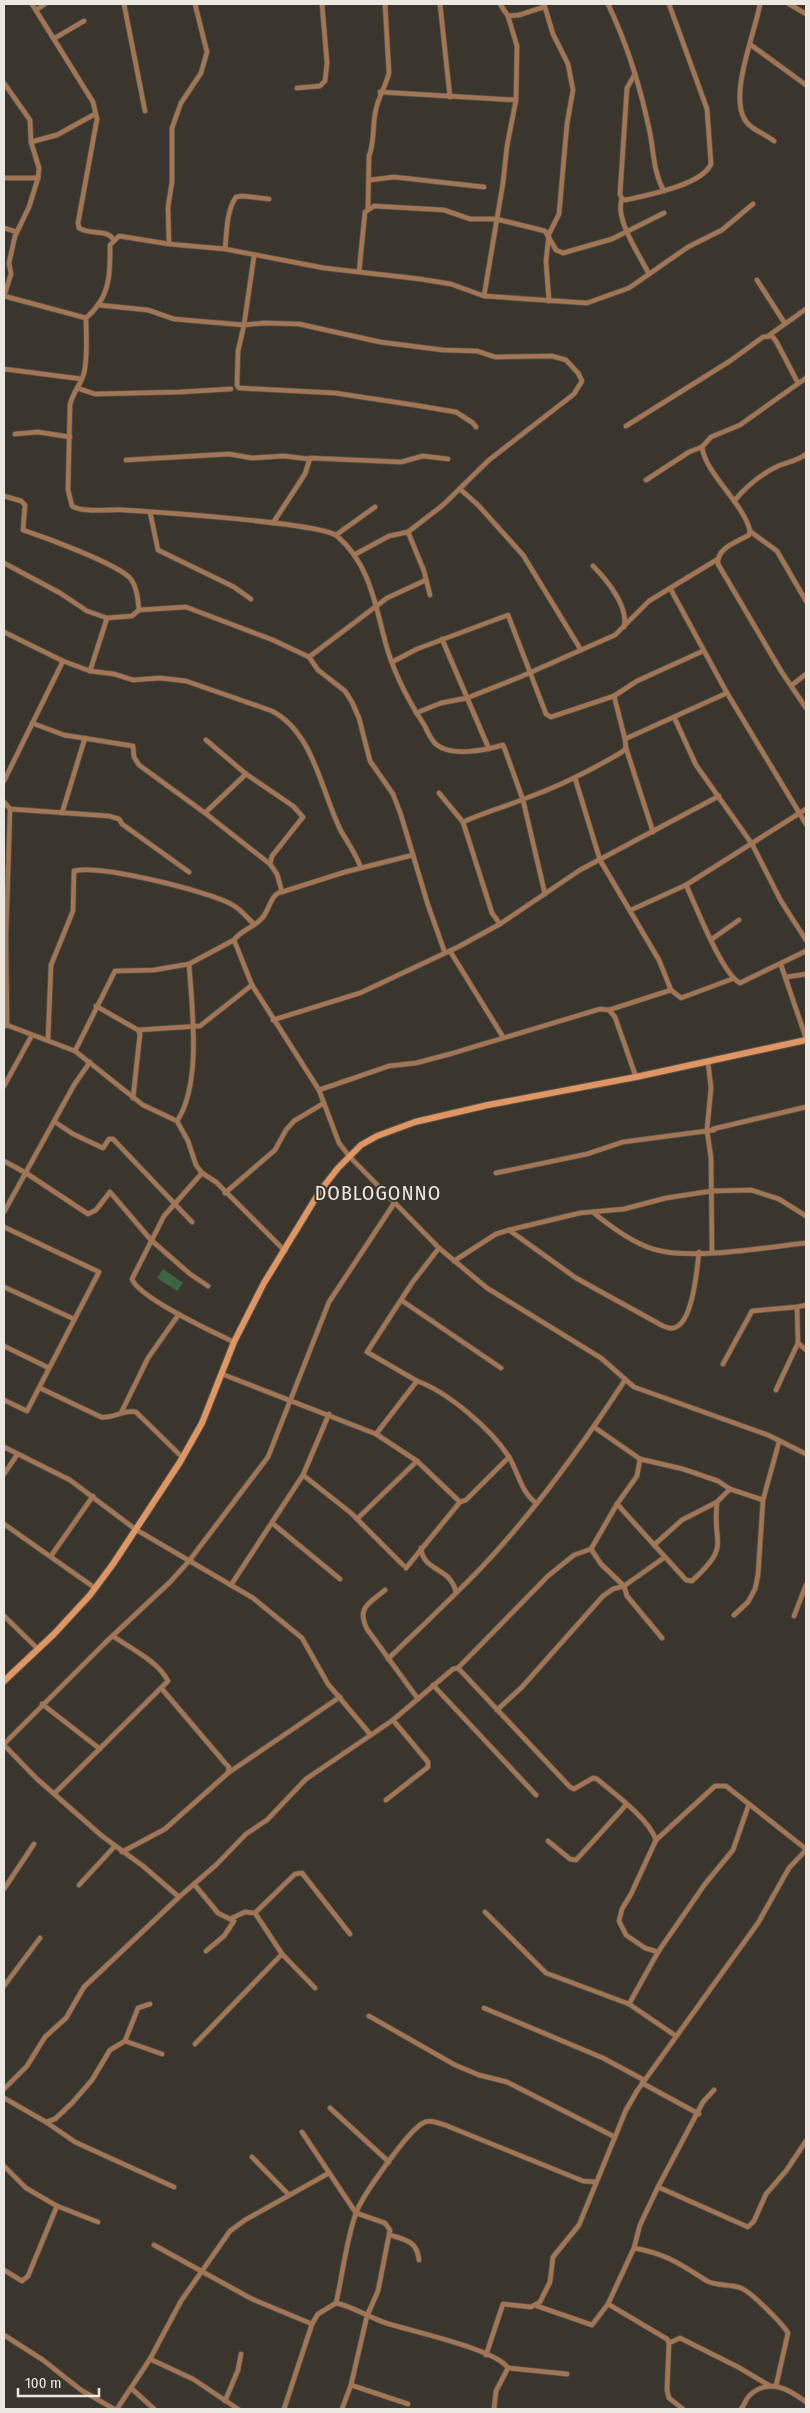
<svg xmlns="http://www.w3.org/2000/svg" width="810" height="2413" font-family="'Fira Sans Condensed',sans-serif">
	<style>
		.green { fill: #3e6541 }
		.lines { fill: none; stroke-linecap: round; stroke-linejoin: round }
		.street-casing { stroke: #57524a; stroke-width: 6 }
		.secondary-casing { stroke: #57524a; stroke-width: 8 }
		.street { stroke: #a27555; stroke-width: 4.5 }
		.secondary { stroke: #df9663; stroke-width: 6 }
		.labels { text-anchor: middle; stroke-width: 4; stroke-linejoin: round; paint-order: stroke }
		.quarter-label { font-size: 20px; letter-spacing: 1px; fill: #ebe8e2; stroke: #3b362d }
	</style>
	<rect width="100%" height="100%" fill="#3b362d"/>
	<!-- green -->
	<path class="green" d="M163 1269 183 1283 177 1291 157 1278Z"/>
	<g class="lines">
		<defs>
			<g id="street">
				<path d="M32 4 93 102 97 119 78 223 79 228C89 235 107 229 113 239"/>
				<path d="M124 4 145 111"/>
				<path d="M440 4 450 97"/>
				<path d="M500 4 508 16 519 15 544 7"/>
				<path d="M544 4 553 34 568 64 573 90 567 124 559 214 549 234 546 261 549 301"/>
				<path d="M608 4C626 42 639 82 648 124 654 146 652 170 664 191"/>
				<path d="M760 4C755 33 730 92 744 118 749 129 764 133 774 141"/>
				<path d="M789 4 806 14"/>
				<path d="M36 10 45 4"/>
				<path d="M55 38 84 21"/>
				<path d="M751 45 806 85"/>
				<path d="M635 74 627 88 620 194 622 199 626 200C648 195 702 185 711 164L707 109 669 4"/>
				<path d="M4 83 30 120 31 142 57 135 95 114"/>
				<path d="M297 88 320 86 325 81 327 63 322 4"/>
				<path d="M380 92 516 100"/>
				<path d="M4 178H38"/>
				<path d="M370 180 394 177 484 187"/>
				<path d="M622 199C614 218 640 256 649 274"/>
				<path d="M368 208 369 156C375 141 372 125 376 109 379 96 386 85 389 73L385 4"/>
				<path d="M4 228 17 232"/>
				<path d="M169 244 168 207 172 182V128L181 103 201 73 207 52 195 4"/>
				<path d="M225 249C227 232 226 212 236 197L242 196 269 199"/>
				<path d="M254 256 244 325 238 351 237 385 239 388 335 393 414 405 456 412 473 423 476 427"/>
				<path d="M359 272 365 212 374 206 444 210 470 219H496L545 231 556 250 563 253 612 239 664 213"/>
				<path d="M757 280 784 322"/>
				<path d="M4 296 11 274 9 263 15 236 29 207 38 178 39 168 31 142"/>
				<path d="M4 296 86 318"/>
				<path d="M484 296 503 183 507 146 516 100 517 46 508 16"/>
				<path d="M98 305 148 310 174 319 185 320 244 325 264 323 299 324 380 342 443 350 477 351 495 357 552 356 566 360 578 373 582 381 574 394 489 460 443 505 408 532"/>
				<path d="M768 336 806 309"/>
				<path d="M4 369 82 379"/>
				<path d="M77 388 95 394 180 392 231 389"/>
				<path d="M626 426 730 361 763 337 772 336 776 341 798 383"/>
				<path d="M15 434 38 432 70 437"/>
				<path d="M702 447C705 473 744 504 750 531L749 535C737 542 716 548 718 564L781 671 806 708"/>
				<path d="M126 460 229 454 252 458 284 456 309 459"/>
				<path d="M646 480 689 452 702 447 711 437 740 425 806 378"/>
				<path d="M460 489 478 505 523 555 581 650"/>
				<path d="M4 496 21 501 25 505 23 530C47 538 112 562 129 577 137 585 138 600 139 610"/>
				<path d="M734 501C746 487 761 474 778 466 787 462 798 461 806 454"/>
				<path d="M150 512 158 550 234 587 251 599"/>
				<path d="M273 523 305 474 310 458 401 462 423 456 448 459"/>
				<path d="M751 532 777 551 806 601"/>
				<path d="M336 535 375 507"/>
				<path d="M354 555 389 536 408 532 424 571 430 595"/>
				<path d="M4 563 60 593 87 611 107 618 132 616 139 610 186 607 273 640 309 657 318 670 345 691 352 702 359 718 370 761 393 794 401 815 428 905 445 953"/>
				<path d="M593 566C607 580 629 607 624 627"/>
				<path d="M670 588 727 693 806 824"/>
				<path d="M4 632 63 661 90 671 114 674 133 680 160 678 186 681 272 711C314 733 321 791 341 831 348 843 356 854 361 868"/>
				<path d="M442 639 489 749"/>
				<path d="M309 657 387 598 426 580"/>
				<path d="M392 662 417 649 508 615 546 714 551 717 614 696 637 681 703 651"/>
				<path d="M90 671 107 618"/>
				<path d="M792 685 806 674"/>
				<path d="M614 696 625 739"/>
				<path d="M416 713 441 703 467 698 520 677 615 635 649 601 718 559"/>
				<path d="M674 717 696 765 752 844 781 901 806 940"/>
				<path d="M32 723 64 735 133 746 134 757 139 765 205 813 270 864"/>
				<path d="M206 740 246 774 293 806 303 817 272 856 270 864 277 874 282 892C272 892 269 910 263 917 256 927 242 929 234 940L252 985 319 1090 339 1143 349 1156 439 1248 487 1288 601 1358 634 1387 768 1435 806 1454"/>
				<path d="M626 748 653 832"/>
				<path d="M575 778 600 860 659 960 671 990 681 998 732 979"/>
				<path d="M4 781 63 661"/>
				<path d="M439 793 463 822 492 913 500 924"/>
				<path d="M4 802 10 809 6 935 7 1026"/>
				<path d="M10 809 109 816 119 819 122 824 189 872"/>
				<path d="M62 813 85 738"/>
				<path d="M205 813 246 774"/>
				<path d="M463 822C483 813 504 807 524 799 558 787 590 771 622 752L626 748 625 739 727 693"/>
				<path d="M686 885C696 906 722 974 740 983L806 951"/>
				<path d="M282 892 345 872 413 855"/>
				<path d="M545 894 523 800 504 747 503 745C486 750 452 757 437 745 430 740 427 729 423 723 406 697 393 671 385 641 375 603 369 563 337 536 322 523 156 512 124 510 111 509 82 513 72 506L68 490 70 405C72 393 81 385 84 373 88 356 86 336 86 318 90 314 94 311 97 306 111 289 110 266 110 245L119 236 169 244 225 249 324 268 420 279 451 284 484 296 587 303 629 288 688 247 722 230 753 204"/>
				<path d="M631 910 686 885 806 809"/>
				<path d="M712 939 739 920"/>
				<path d="M450 951 503 1037"/>
				<path d="M781 965 806 1038"/>
				<path d="M787 977 806 974"/>
				<path d="M96 1006 138 1030 140 1034 133 1098"/>
				<path d="M609 1010 671 990"/>
				<path d="M273 1020 360 993 458 947 500 924 580 870 719 796"/>
				<path d="M4 1024 75 1051 143 1105 177 1121 188 1141 196 1165 202 1173 216 1182 285 1251"/>
				<path d="M138 1030 200 1026 252 985"/>
				<path d="M48 1039 51 965 73 911 74 871C99 864 207 891 231 904 240 908 247 918 254 924"/>
				<path d="M75 1051 115 971 154 970 189 964 234 940"/>
				<path d="M708 1062 711 1088 707 1130 711 1158 712 1253"/>
				<path d="M4 1086 32 1035"/>
				<path d="M319 1090 389 1066 416 1063 450 1054 600 1009 609 1010 615 1017 636 1077"/>
				<path d="M177 1121C202 1084 192 1008 189 964"/>
				<path d="M55 1122 73 1134 103 1148 109 1139H113L192 1222"/>
				<path d="M713 1129 806 1107"/>
				<path d="M4 1161 26 1173 88 1214 96 1210 110 1192 151 1240 190 1274 208 1286"/>
				<path d="M202 1173 164 1216 132 1279C139 1298 213 1332 234 1342"/>
				<path d="M496 1173 587 1154 623 1142 714 1130"/>
				<path d="M225 1193 275 1150 286 1130 294 1121 324 1103"/>
				<path d="M4 1212 74 1085 90 1062"/>
				<path d="M594 1213C611 1227 631 1242 653 1249 691 1261 766 1247 806 1243"/>
				<path d="M4 1227 99 1272 27 1411 4 1400"/>
				<path d="M509 1230 576 1278 663 1326C668 1328 673 1330 678 1326 693 1316 697 1270 699 1252"/>
				<path d="M454 1261 496 1234 509 1230 580 1213 624 1209 666 1198 712 1191 751 1190 779 1199 806 1216"/>
				<path d="M4 1287 74 1319"/>
				<path d="M401 1300 501 1368"/>
				<path d="M806 1305 797 1307 798 1343 806 1350"/>
				<path d="M4 1346 49 1368"/>
				<path d="M723 1364 752 1311 797 1307"/>
				<path d="M222 1374 376 1434 417 1461 460 1502 466 1500 509 1457"/>
				<path d="M417 1381 367 1352 412 1283 439 1248"/>
				<path d="M40 1388 101 1417C114 1419 123 1409 136 1412L183 1458"/>
				<path d="M776 1390 798 1343"/>
				<path d="M121 1413 148 1358 179 1314"/>
				<path d="M594 1427 640 1459 637 1476 617 1504 591 1549 601 1564 624 1586 627 1596 662 1638"/>
				<path d="M376 1434 417 1381C448 1392 491 1429 509 1457 518 1472 521 1492 536 1503"/>
				<path d="M4 1447 70 1480 135 1529 253 1598 302 1638 328 1684 370 1734"/>
				<path d="M640 1459 683 1469 718 1481 730 1489 763 1500"/>
				<path d="M4 1474 17 1455"/>
				<path d="M303 1475 351 1513 403 1565"/>
				<path d="M617 1504 686 1580 692 1581C732 1544 712 1547 717 1502"/>
				<path d="M357 1519 417 1461"/>
				<path d="M272 1523 340 1579"/>
				<path d="M4 1524 95 1588"/>
				<path d="M654 1545 682 1520 717 1502 730 1489"/>
				<path d="M421 1548C423 1572 450 1566 456 1592"/>
				<path d="M51 1556 93 1496"/>
				<path d="M406 1568 460 1502"/>
				<path d="M231 1585 303 1475 329 1414"/>
				<path d="M385 1590C370 1603 356 1607 367 1629L418 1699"/>
				<path d="M734 1615 748 1602 755 1589 758 1575 763 1500 779 1442"/>
				<path d="M4 1616 38 1649"/>
				<path d="M794 1616 806 1585"/>
				<path d="M388 1659C419 1629 451 1599 481 1568 535 1511 582 1446 625 1380"/>
				<path d="M458 1668 570 1787 574 1789 593 1778 597 1779C615 1794 649 1819 656 1840"/>
				<path d="M433 1685 536 1795"/>
				<path d="M42 1704 100 1749"/>
				<path d="M497 1710 522 1687 603 1596 613 1589 624 1586 665 1557"/>
				<path d="M4 1744 105 1643 170 1582 189 1561 268 1457 329 1302 395 1202"/>
				<path d="M4 1745 36 1778 102 1836 143 1866 179 1897"/>
				<path d="M228 1773 340 1697"/>
				<path d="M55 1793 168 1681C158 1661 131 1649 113 1636"/>
				<path d="M386 1800 428 1767V1762L393 1720"/>
				<path d="M548 1841 570 1859 576 1860 626 1805"/>
				<path d="M122 1852 165 1829 228 1773 229 1767 225 1763 162 1689"/>
				<path d="M194 1884 218 1913 234 1921 224 1936 206 1951"/>
				<path d="M79 1885 115 1846"/>
				<path d="M4 1889 34 1844"/>
				<path d="M485 1912 546 1973 629 2004 676 2036"/>
				<path d="M255 1913 295 1874 302 1873 350 1934"/>
				<path d="M658 1952 645 1948 626 1935 619 1921 622 1909 631 1894 656 1840 715 1786H726L806 1849"/>
				<path d="M282 1954 315 1988"/>
				<path d="M4 1986 40 1938"/>
				<path d="M629 2004 658 1952 705 1884 733 1850 749 1804"/>
				<path d="M484 2008 603 2058 644 2080"/>
				<path d="M369 2016 455 2065 479 2075 507 2082 615 2137"/>
				<path d="M125 2041 162 2054"/>
				<path d="M195 2044 282 1954 255 1913 245 1912 232 1918"/>
				<path d="M642 2083 699 2114"/>
				<path d="M4 2089 27 2066 45 2037 66 2018 84 1987 179 1897 216 1865 246 1834 267 1820 306 1779 393 1720 453 1669 458 1668 548 1576 574 1555 591 1549"/>
				<path d="M4 2098 46 2122 55 2119 72 2103 92 2080 110 2050 125 2041 138 2008 150 2004"/>
				<path d="M330 2108 389 2162"/>
				<path d="M46 2122 75 2142 174 2187"/>
				<path d="M302 2132 356 2213 385 2223 390 2230 378 2291 367 2316 351 2385 342 2409"/>
				<path d="M252 2157 289 2195"/>
				<path d="M4 2166 26 2188 57 2206 98 2222"/>
				<path d="M658 2187 748 2227 754 2221 766 2194 786 2171 806 2141"/>
				<path d="M390 2235C406 2240 417 2241 419 2260"/>
				<path d="M154 2245 252 2299 312 2324"/>
				<path d="M634 2248C667 2254 680 2264 707 2281 716 2286 730 2284 741 2288 751 2292 782 2323 788 2333L776 2386"/>
				<path d="M4 2270 22 2281 28 2276 57 2206"/>
				<path d="M336 2303C343 2273 346 2241 356 2213 362 2196 408 2131 423 2123 430 2119 438 2123 445 2125L583 2181 596 2182"/>
				<path d="M608 2304 667 2339 669 2343 667 2390 669 2398 683 2409"/>
				<path d="M537 2306 592 2325 608 2304 634 2248 640 2225 658 2187 703 2102 714 2090"/>
				<path d="M4 2335 43 2360 81 2390 114 2409"/>
				<path d="M669 2343 680 2338 738 2367 770 2386"/>
				<path d="M486 2355 503 2304 531 2307 540 2302 550 2282 553 2257 579 2225 626 2110 637 2091 758 1923 789 1868 806 1850"/>
				<path d="M150 2359 193 2379 238 2409"/>
				<path d="M508 2368 567 2374"/>
				<path d="M351 2385 408 2404"/>
				<path d="M131 2388 154 2409"/>
				<path d="M225 2401 238 2370 241 2354"/>
				<path d="M117 2409 150 2359 181 2301 230 2231 245 2220 329 2173"/>
				<path d="M284 2409 312 2324 318 2314 336 2303C354 2307 368 2317 386 2323 410 2331 496 2349 508 2368L496 2391 494 2409"/>
				<path d="M741 2409C745 2405 745 2400 749 2396 768 2377 789 2389 806 2402"/>
			</g>
			<path id="secondary" d="M4 1681 54 1634 90 1595 113 1564 180 1462 202 1423 234 1342 264 1283 320 1191 338 1168 361 1145 377 1136 415 1122 488 1105 636 1077 806 1040"/>
		</defs>
		<!-- street casing -->
		<use href="#street" class="street-casing"/>
		<!-- secondary casing -->
		<use href="#secondary" class="secondary-casing"/>
		<!-- street -->
		<use href="#street" class="street"/>
		<!-- secondary -->
		<use href="#secondary" class="secondary"/>
	</g>
	<g class="labels">
		<!-- quarter labels -->
		<g class="quarter-label">
			<text x="378" y="1200">DOBLOGONNO</text>
		</g>
	</g>
	<!-- border -->
	<rect width="810" height="2413" fill="none" stroke="#ebe8e2" stroke-width="10"/>
	<!-- scale -->
	<path d="M18 2388v8h81v-8" fill="none" stroke="#ebe8e2" stroke-width="2.5"/>
	<text x="25" y="2388" font-size="15" fill="#ebe8e2" stroke="#3b362d" stroke-width="4" paint-order="stroke">100 m</text>
</svg>
